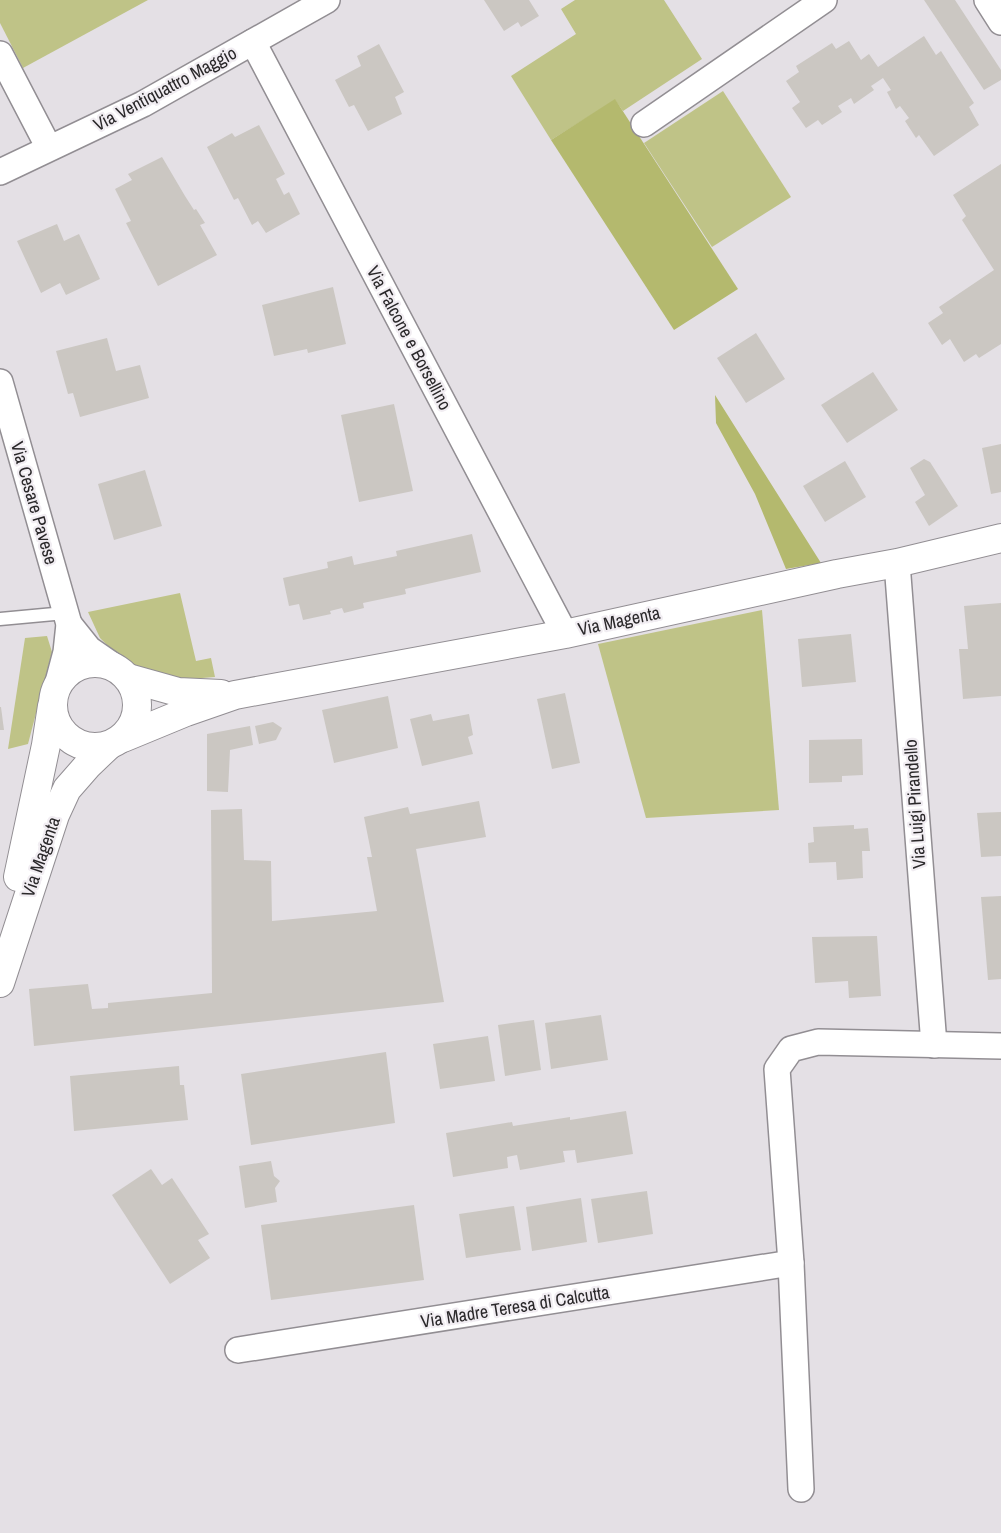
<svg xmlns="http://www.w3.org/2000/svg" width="1001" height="1533" font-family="'Archivo Narrow',sans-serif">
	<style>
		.green { fill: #bfc387 }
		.forest { fill: #b4b96e }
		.building { fill: #cbc7c2 }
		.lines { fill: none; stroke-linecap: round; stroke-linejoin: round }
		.service-casing { stroke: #928e93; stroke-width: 15 }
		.minor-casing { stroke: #928e93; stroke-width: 28 }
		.tertiary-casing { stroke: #928e93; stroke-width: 30 }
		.service { stroke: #fff; stroke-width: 12 }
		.minor { stroke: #fff; stroke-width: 25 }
		.tertiary { stroke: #fff; stroke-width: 28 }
		.labels { text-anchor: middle; stroke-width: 4.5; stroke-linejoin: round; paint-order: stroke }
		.street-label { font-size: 18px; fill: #2a282a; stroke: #f1edf2 }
	</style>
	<rect width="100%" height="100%" fill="#e4e0e5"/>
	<!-- green -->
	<g class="green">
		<path d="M0 0H148L23 68 0 23Z"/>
		<path d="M575 0H664L702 59 623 111 615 100 551 140 511 76 576 34 561 9Z"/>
		<path d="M723 91 791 197 712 247 644 143Z"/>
		<path d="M180 593 196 661 211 658 215 677 177 680 137 667 121 659 100 638 88 612Z"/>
		<path d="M762 610 779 810 646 818 598 644Z"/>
		<path d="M47 636 52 652 28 744 8 749 25 638Z"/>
	</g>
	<!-- forest -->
	<g class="forest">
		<path d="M615 99 738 289 674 330 551 140Z"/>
		<path d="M715 395 821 563 786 569 755 494 716 423Z"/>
	</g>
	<!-- building -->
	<g class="building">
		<path d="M484 0H529L539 16 521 27 518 22 504 31Z"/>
		<path d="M924 0H955L1001 70V80L984 90Z"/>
		<path d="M924 36 936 55 941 51 974 103 969 107 979 125 934 156 919 135 916 138 905 121 909 118 900 106 896 109 887 92 891 90 883 78 871 86 874 90 854 104 851 98 838 106 842 112 822 125 818 120 806 128 792 108 800 102 786 81 799 72 796 66 832 43 836 49 849 41 861 60 869 54 878 67Z"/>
		<path d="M379 44 404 92 395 97 402 114 368 131 354 105 349 107 335 80 361 66 357 56Z"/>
		<path d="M259 125 285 174 276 179 284 195 289 192 300 214 266 233 258 221 252 225 238 198 234 200 207 147 232 133 235 137Z"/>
		<path d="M162 157 185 196 194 210 196 209 205 223 200 225 217 255 158 286 126 223 131 221 115 189 132 180 128 174Z"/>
		<path d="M1001 164V344L979 358 976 354 964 362 950 339 942 345 928 323 943 313 939 307 994 270 962 220 966 216 953 195Z"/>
		<path d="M57 224 64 241 79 234 100 279 66 295 60 283 41 293 17 241Z"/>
		<path d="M333 287 346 344 308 353 307 349 274 356 262 305Z"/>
		<path d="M756 333 785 379 746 403 717 358Z"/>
		<path d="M107 338 116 371 140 365 149 398 80 417 73 393 68 394 56 351Z"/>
		<path d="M873 372 898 410 847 443 821 405Z"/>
		<path d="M394 404 413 491 359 502 341 415Z"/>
		<path d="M1001 444V492L991 494 982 448Z"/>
		<path d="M924 459 930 462 958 506 929 526 915 502 925 495 910 468Z"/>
		<path d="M845 461 866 497 825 522 803 486Z"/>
		<path d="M145 470 162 526 114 540 98 484Z"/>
		<path d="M472 534 481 572 405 589 406 594 363 603 364 608 344 613 342 608 330 611 331 614 303 620 299 604 289 606 283 578 328 568 327 562 352 556 354 565 397 556 396 551Z"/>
		<path d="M1001 603V696L963 699 959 649H968L964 606Z"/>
		<path d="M851 634 856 682 802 687 798 639Z"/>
		<path d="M565 693 580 763 552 769 537 699Z"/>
		<path d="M388 696 398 748 334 763 322 710Z"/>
		<path d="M0 707H1L4 730H0Z"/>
		<path d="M431 714 433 721 469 714 473 735 468 737 473 754 422 766 410 719Z"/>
		<path d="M273 722 282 728 276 740 259 744 255 726Z"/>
		<path d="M250 726 253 745 230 750 228 792 207 791V734Z"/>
		<path d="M862 739 863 775 842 776V782L809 783V740Z"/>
		<path d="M479 801 486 837 416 849 444 1002 34 1046 29 989 88 984 92 1009 108 1008V1003L212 993 211 810 242 809 244 860 271 861 272 921 377 911 367 857H372L364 817 408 807 410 814Z"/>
		<path d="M1001 812V856L981 857 977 813Z"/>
		<path d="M854 825V829L868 828 870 851H862L863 878 837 880 836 862 809 863 808 843 814 842 813 827Z"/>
		<path d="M1001 896V979L988 980 981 897Z"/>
		<path d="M877 936 881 996 849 998 848 981 815 983 812 937Z"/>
		<path d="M601 1015 608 1060 551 1069 545 1023Z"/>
		<path d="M534 1020 541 1070 505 1076 498 1025Z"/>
		<path d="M488 1036 495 1081 440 1089 433 1044Z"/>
		<path d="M386 1052 395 1123 251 1145 241 1074Z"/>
		<path d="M179 1066 180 1085H184L188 1120 74 1131 70 1076Z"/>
		<path d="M626 1111 633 1154 577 1163 575 1150 563 1151 565 1162 520 1170 517 1155 507 1157 508 1168 453 1177 446 1133 512 1122 513 1126 570 1117V1120Z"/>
		<path d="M271 1161 274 1176 280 1181 275 1188 277 1202 245 1208 239 1166Z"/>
		<path d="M151 1169 162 1185 172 1178 209 1234 198 1240 210 1258 170 1284 112 1195Z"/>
		<path d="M647 1191 653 1234 598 1243 591 1199Z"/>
		<path d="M581 1198 587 1242 532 1251 526 1207Z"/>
		<path d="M414 1205 424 1280 271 1300 261 1225Z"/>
		<path d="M514 1206 521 1250 466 1258 459 1214Z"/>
	</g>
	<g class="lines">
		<defs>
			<path id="service" d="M0 619 65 613"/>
			<g id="minor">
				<path d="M987 0 1001 22"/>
				<path d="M253 42 565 634"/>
				<path d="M0 54 49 148"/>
				<path d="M644 124 824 0"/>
				<path d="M0 172 143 104 327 0"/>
				<path d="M0 382 69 624 66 652 57 686"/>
				<path d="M897 563 934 1045"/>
				<path d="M69 624 89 649 115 667"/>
				<path d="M238 1350 791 1263"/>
				<path d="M801 1489 791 1263 777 1069 791 1049 818 1042 1001 1046"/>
			</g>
			<g id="tertiary">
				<circle cx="95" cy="705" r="42"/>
				<path d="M128 678 178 692 221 694"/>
				<path d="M123 738 186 712 235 695 565 634 837 574 897 563 1001 538"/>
				<path d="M18 877 46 745 52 706"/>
				<path d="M0 983 55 815 67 789 88 765 108 746"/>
			</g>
		</defs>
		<!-- service casing -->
		<use href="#service" class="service-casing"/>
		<!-- minor casing -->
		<use href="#minor" class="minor-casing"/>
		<!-- tertiary casing -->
		<use href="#tertiary" class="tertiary-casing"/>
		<!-- service -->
		<use href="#service" class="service"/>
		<!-- minor -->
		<use href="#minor" class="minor"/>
		<!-- tertiary -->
		<use href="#tertiary" class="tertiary"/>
	</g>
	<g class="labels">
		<!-- street labels -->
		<g class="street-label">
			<text transform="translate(165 89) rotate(-28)" y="6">Via Ventiquattro Maggio</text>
			<text transform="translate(409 338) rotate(62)" y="6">Via Falcone e Borsellino</text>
			<text transform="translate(34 503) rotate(74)" y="6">Via Cesare Pavese</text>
			<text transform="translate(619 621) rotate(-12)" y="6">Via Magenta</text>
			<text transform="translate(915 804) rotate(-94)" y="6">Via Luigi Pirandello</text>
			<text transform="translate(41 857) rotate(-71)" y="6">Via Magenta</text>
			<text transform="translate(515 1307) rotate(-9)" y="6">Via Madre Teresa di Calcutta</text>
		</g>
	</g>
</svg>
